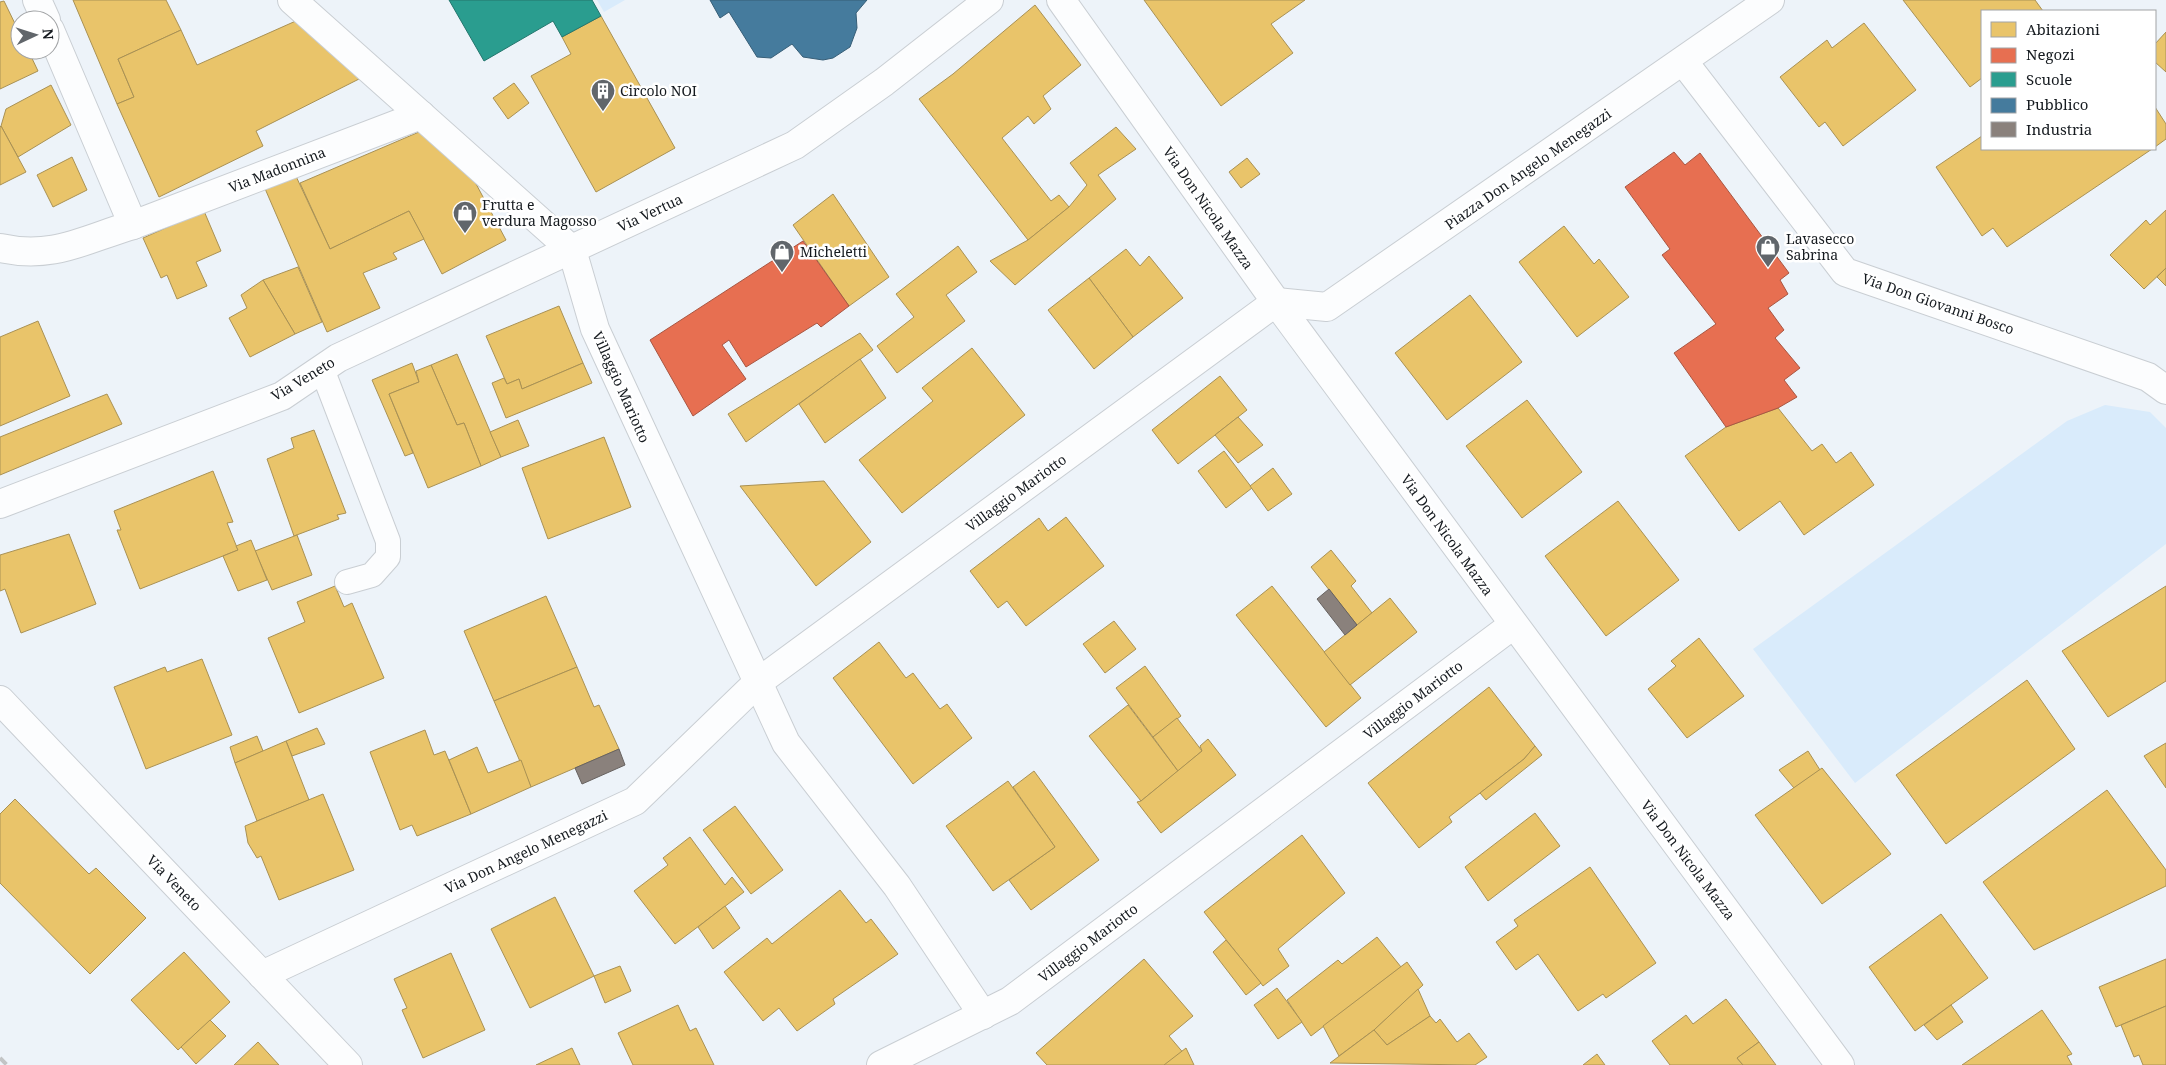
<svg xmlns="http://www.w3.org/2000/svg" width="2166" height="1065" font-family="'Noto Serif',serif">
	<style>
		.green { fill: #d9ebfb }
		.homes { fill: #e9c46a; stroke: #a99154 }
		.shops { fill: #e76f51; stroke: #a85642 }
		.schools { fill: #2a9d8f; stroke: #24766d }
		.public { fill: #457b9d; stroke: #375e77 }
		.industry { fill: #8a817c; stroke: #676260 }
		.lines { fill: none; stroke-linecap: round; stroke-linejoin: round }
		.service-casing { stroke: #c9ced3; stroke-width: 26 }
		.minor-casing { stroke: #c9ced3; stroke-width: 30 }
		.service { stroke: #fcfdfe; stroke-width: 24 }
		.minor { stroke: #fcfdfe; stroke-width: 28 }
		.rail { stroke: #c2c4c5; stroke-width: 4; stroke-dasharray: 9 9; stroke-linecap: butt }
		.labels { text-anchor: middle; stroke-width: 5; stroke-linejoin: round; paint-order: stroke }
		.poi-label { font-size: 14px; fill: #151a1f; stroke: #fff; text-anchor: start }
		.street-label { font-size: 14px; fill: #151a1f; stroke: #fff }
	</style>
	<rect width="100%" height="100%" fill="#edf3f9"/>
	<!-- green -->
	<g class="green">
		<path d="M597 0H625L604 12Z"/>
		<path d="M2105 405 2150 412 2166 428V544L1855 783 1753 649 2067 421Z"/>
	</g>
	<!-- homes -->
	<g class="homes">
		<path d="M73 0H166L181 30 118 59 134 97 117 104Z"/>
		<path d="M1144 0H1305L1271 24 1293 53 1221 106Z"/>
		<path d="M1903 0H2035L2043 11H1982V78L1970 87Z"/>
		<path d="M4 1 20 34V50H28L38 71 0 89V2Z"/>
		<path d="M1035 5 1081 65 1043 96 1051 109 1034 124 1028 116 1002 138 1051 201 1059 195 1069 207 1028 240 919 99 953 74Z"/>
		<path d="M601 16 675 148 596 192 531 76 571 54 562 37Z"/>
		<path d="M298 20 363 77 256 131 263 146 159 197 117 104 134 97 118 59 181 30 197 65Z"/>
		<path d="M1864 23 1916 90 1843 146 1825 122 1819 127 1780 77 1827 40 1832 48Z"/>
		<path d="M2166 32V72L2155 62V44Z"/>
		<path d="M514 83 529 103 508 119 493 98Z"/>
		<path d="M51 85 71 125 18 157 1 126 6 109Z"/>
		<path d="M2155 107 2166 124V139L2155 147Z"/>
		<path d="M1 126 26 172 0 185V127Z"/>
		<path d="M1116 127 1136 149 1098 175 1116 199 1015 285 990 261 1028 240 1069 207 1087 185 1070 163Z"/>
		<path d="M426 129 467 167 506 240 442 274 409 211 330 249 300 183Z"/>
		<path d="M1982 136V149H2152L2007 247 1993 228 1982 236 1936 167Z"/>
		<path d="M72 157 87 190 53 207 37 175Z"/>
		<path d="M1247 158 1260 174 1241 188 1229 172Z"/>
		<path d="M294 172 330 249 409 211 424 239 393 253 397 259 363 273 380 308 327 332 263 184Z"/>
		<path d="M833 194 889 277 849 306 793 225Z"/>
		<path d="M2166 210V268L2144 289 2110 255 2146 220 2150 225Z"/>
		<path d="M204 211 221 251 196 262 207 286 177 299 167 275 161 278 143 238Z"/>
		<path d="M1564 226 1594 264 1599 259 1629 297 1577 337 1519 262Z"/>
		<path d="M958 246 977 272 946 295 965 321 897 373 877 346 914 317 896 294Z"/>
		<path d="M1126 249 1140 266 1149 256 1183 298 1133 337 1089 278Z"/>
		<path d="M298 267 322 322 295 334 263 280Z"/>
		<path d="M2166 268V286L2157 277Z"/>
		<path d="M1089 278 1133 337 1094 369 1048 310Z"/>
		<path d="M263 280 295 334 250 357 229 318 247 308 241 295Z"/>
		<path d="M1470 295 1522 362 1447 420 1395 353Z"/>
		<path d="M559 306 583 363 522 389 519 379 507 384 486 336Z"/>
		<path d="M38 321 70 396 0 426V337Z"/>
		<path d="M860 333 873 350 746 442 728 414Z"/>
		<path d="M972 348 1025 415 902 513 859 460 933 401 922 388Z"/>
		<path d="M457 354 501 457 481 466 464 423 457 425 431 365Z"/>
		<path d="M860 359 886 398 825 443 799 404Z"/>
		<path d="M412 363 419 382 389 394 413 453 405 456 372 380Z"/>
		<path d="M583 363 592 383 506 418 492 383 504 378 507 384 519 379 522 389Z"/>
		<path d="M431 365 457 425 464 423 481 466 428 488 389 394 419 382 416 371Z"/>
		<path d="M1220 376 1247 410 1178 464 1152 430Z"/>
		<path d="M107 394 122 424 0 475V437Z"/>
		<path d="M1527 400 1582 472 1522 518 1466 446Z"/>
		<path d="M1778 408 1812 451 1822 444 1836 463 1851 452 1874 485 1804 535 1780 501 1739 531 1685 456 1726 427Z"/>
		<path d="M1238 417 1263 445 1238 463 1215 435Z"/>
		<path d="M518 420 529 446 501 457 490 432Z"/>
		<path d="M314 430 346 513 337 515 339 519 294 536 267 459 294 448 291 438Z"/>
		<path d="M604 437 631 507 548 539 522 468Z"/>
		<path d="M1224 451 1252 488 1226 508 1198 471Z"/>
		<path d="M1273 468 1292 494 1268 511 1250 486Z"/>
		<path d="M213 471 233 522 227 523 238 550 140 589 117 530H121L114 511Z"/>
		<path d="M824 481 871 542 816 586 740 486Z"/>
		<path d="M1618 501 1679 580 1606 636 1545 556Z"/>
		<path d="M1066 517 1104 566 1026 626 1007 601 998 608 970 571 1039 518 1048 531Z"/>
		<path d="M69 534 96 604 21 633 5 589 0 591V555Z"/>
		<path d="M297 535 312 575 272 590 255 551Z"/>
		<path d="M251 540 267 580 238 591 223 556 238 550 236 546Z"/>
		<path d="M1331 550 1356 581 1351 586 1372 613 1357 625 1311 567Z"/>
		<path d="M335 586 344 607 352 603 384 678 299 713 268 638 305 622 297 602Z"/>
		<path d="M1272 586 1361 698 1326 727 1236 615Z"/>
		<path d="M2166 586V681L2108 717 2062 651Z"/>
		<path d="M546 596 577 667 494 701 464 631Z"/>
		<path d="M1390 598 1417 632 1350 685 1324 652Z"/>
		<path d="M1114 621 1136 649 1105 673 1083 644Z"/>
		<path d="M1699 638 1744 696 1687 738 1648 689 1676 666 1671 661Z"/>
		<path d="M879 642 906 678 913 673 940 709 947 704 972 738 913 784 833 678Z"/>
		<path d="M202 659 232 735 146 769 114 687 165 667 167 672Z"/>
		<path d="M1145 666 1181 716 1153 737 1116 688Z"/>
		<path d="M577 667 594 707 599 705 619 749 531 787 494 701Z"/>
		<path d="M2027 680 2075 749 1946 844 1896 775Z"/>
		<path d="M1489 687 1535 746 1524 759 1449 817 1452 822 1419 848 1368 783Z"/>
		<path d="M1128 705 1178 771 1141 801 1089 736Z"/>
		<path d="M1177 718 1202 751 1178 771 1153 737Z"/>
		<path d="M317 728 325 744 292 756 286 741Z"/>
		<path d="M425 730 434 755 445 751 471 814 417 836 412 825 400 830 370 752Z"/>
		<path d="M257 736 263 751 235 763 230 747Z"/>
		<path d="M1208 739 1236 775 1161 833 1137 802 1141 801 1202 751 1200 746Z"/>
		<path d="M286 741 309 800 257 821 235 763Z"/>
		<path d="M2166 743V788L2144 756Z"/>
		<path d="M1535 746 1542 755 1486 800 1480 793 1524 759Z"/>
		<path d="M477 747 488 773 521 760 531 787 471 814 449 760Z"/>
		<path d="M1808 751 1820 770 1794 788 1779 770Z"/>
		<path d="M1822 768 1891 854 1822 904 1755 815Z"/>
		<path d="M1034 771 1099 860 1031 910 1009 880 1055 847 1013 787Z"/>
		<path d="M1008 781 1055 847 993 891 946 826Z"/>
		<path d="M2107 790 2166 870V886L2034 950 1983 882Z"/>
		<path d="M323 794 354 870 279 900 261 856 257 858 248 843 245 826Z"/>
		<path d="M15 799 89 874 96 868 146 918 90 974 0 883V814Z"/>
		<path d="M735 806 783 870 751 894 703 830Z"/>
		<path d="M1535 813 1560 846 1488 901 1465 867Z"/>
		<path d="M1302 835 1345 893 1278 949 1289 966 1263 986 1204 912Z"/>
		<path d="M690 837 725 885 732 877 744 892 675 944 634 891 668 865 663 858Z"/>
		<path d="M1590 867 1656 963 1606 998 1603 994 1578 1011 1538 954 1516 970 1496 942 1518 926 1514 920Z"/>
		<path d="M840 890 866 923 871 919 898 954 833 999 835 1004 797 1031 779 1008 763 1021 724 972 767 938 772 944Z"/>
		<path d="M555 897 594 976 530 1008 491 929Z"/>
		<path d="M725 906 740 928 713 949 698 927Z"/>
		<path d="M1941 914 1988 978 1915 1031 1869 967Z"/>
		<path d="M1377 937 1401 967 1311 1036 1287 1000 1338 960 1342 964Z"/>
		<path d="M1226 940 1261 983 1246 995 1213 952Z"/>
		<path d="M184 952 230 1002 178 1050 131 1000Z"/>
		<path d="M451 953 485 1030 423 1058 402 1010 407 1008 394 979Z"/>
		<path d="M1144 959 1193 1016 1169 1036 1191 1062 1187 1065H1047L1036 1053Z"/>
		<path d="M2166 959V1006L2116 1027 2099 987Z"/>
		<path d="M1407 962 1423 985 1374 1030 1339 1056 1323 1026Z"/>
		<path d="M620 966 631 991 605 1003 594 976Z"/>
		<path d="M1277 988 1302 1022 1278 1039 1254 1005Z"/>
		<path d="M1418 989 1430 1016 1387 1045 1374 1030Z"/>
		<path d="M1726 999 1759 1042 1737 1058 1743 1065H1670L1652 1041 1686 1015 1693 1024Z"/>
		<path d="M678 1005 690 1031 696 1028 714 1065H633L618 1033Z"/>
		<path d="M1951 1005 1963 1022 1937 1040 1924 1025Z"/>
		<path d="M2166 1006V1065H2143L2139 1055 2134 1057 2121 1025Z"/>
		<path d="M2042 1010 2072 1054 2067 1056 2072 1065H1962Z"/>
		<path d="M1430 1016 1436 1023 1440 1019 1457 1042 1469 1033 1487 1057 1475 1065 1330 1063 1374 1030 1387 1045Z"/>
		<path d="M210 1020 226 1036 196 1064 181 1047Z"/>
		<path d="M258 1042 279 1065H234Z"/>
		<path d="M1759 1042 1776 1065H1743L1737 1058Z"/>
		<path d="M572 1048 580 1065H536Z"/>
		<path d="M1186 1048 1194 1065H1164Z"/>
		<path d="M1597 1054 1605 1065H1583Z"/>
	</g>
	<!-- shops -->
	<g class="shops">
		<path d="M1674 152 1685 165 1700 153 1789 273 1780 280 1788 294 1768 308 1784 330 1775 338 1800 368 1784 380 1797 397 1778 408 1726 427 1674 353 1716 324 1662 255 1670 249 1625 187Z"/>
		<path d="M803 241 849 306 821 327 817 323 746 367 729 340 722 345 746 379 693 416 650 340Z"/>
	</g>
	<!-- schools -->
	<path class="schools" d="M449 0H592L601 16 562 37 553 21 484 61Z"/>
	<!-- public -->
	<path class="public" d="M710 0H867L856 13 857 28 850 47 833 58 823 60 803 57 792 44 771 58 757 57 729 12 720 18Z"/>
	<!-- industry -->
	<g class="industry">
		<path d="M1329 589 1357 625 1345 635 1317 599Z"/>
		<path d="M619 749 625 765 582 784 575 768Z"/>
	</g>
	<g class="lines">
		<defs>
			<path id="service" d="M322 369 388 541V557L372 575 347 582"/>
			<g id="minor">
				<path d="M37 0 46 20"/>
				<path d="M292 0 572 250 595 329 786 743 897 886 983 1015"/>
				<path d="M1061 0 1276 302 1840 1065"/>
				<path d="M50 30 133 225 421 115"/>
				<path d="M1683 61 1845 272 2148 377 2166 390"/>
				<path d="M0 248C53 260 85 239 133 225"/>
				<path d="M1276 302 1327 307 1770 0"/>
				<path d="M0 504 282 396 338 358 795 145 884 82 989 0"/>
				<path d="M0 700 348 1065"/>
				<path d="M262 975 635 801 757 683 1276 302"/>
				<path d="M881 1065 1010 1001 1513 625"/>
			</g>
		</defs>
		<!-- service casing -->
		<use href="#service" class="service-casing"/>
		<!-- minor casing -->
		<use href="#minor" class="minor-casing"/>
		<!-- service -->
		<use href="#service" class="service"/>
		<!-- minor -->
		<use href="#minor" class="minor"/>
		<!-- rail -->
		<path class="rail" d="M0 1058 7 1065"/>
	</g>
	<!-- icons -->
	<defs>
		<symbol id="building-pin" viewBox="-11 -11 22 30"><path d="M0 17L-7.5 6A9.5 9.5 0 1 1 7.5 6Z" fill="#61666b" stroke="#fff"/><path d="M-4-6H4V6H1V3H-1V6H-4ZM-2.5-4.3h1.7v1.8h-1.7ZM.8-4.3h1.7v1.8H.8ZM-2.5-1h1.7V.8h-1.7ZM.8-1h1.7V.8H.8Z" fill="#fff"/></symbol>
		<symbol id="shop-pin" viewBox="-11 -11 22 30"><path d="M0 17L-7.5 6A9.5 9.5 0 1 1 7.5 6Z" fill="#61666b" stroke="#fff"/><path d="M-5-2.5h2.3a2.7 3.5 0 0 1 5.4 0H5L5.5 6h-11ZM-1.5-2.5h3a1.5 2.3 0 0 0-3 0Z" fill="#fff"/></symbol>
	</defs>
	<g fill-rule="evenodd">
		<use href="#building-pin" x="589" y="77" width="28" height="38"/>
		<use href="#shop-pin" x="451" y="199" width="28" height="38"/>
		<use href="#shop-pin" x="1754" y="233" width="28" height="38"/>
		<use href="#shop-pin" x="768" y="238" width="28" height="38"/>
	</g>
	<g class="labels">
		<!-- poi labels -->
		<g class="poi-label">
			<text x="620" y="96">Circolo NOI</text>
			<text x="482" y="210">Frutta e<tspan x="482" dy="16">verdura Magosso</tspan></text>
			<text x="1786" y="244">Lavasecco<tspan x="1786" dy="16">Sabrina</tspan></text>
			<text x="800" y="257">Micheletti</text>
		</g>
		<!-- street labels -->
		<g class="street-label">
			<text transform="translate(1528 169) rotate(-35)" y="5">Piazza Don Angelo Menegazzi</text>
			<text transform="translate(277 170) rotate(-21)" y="5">Via Madonnina</text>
			<text transform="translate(1208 208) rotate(55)" y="5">Via Don Nicola Mazza</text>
			<text transform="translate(650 213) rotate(-25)" y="5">Via Vertua</text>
			<text transform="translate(1938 304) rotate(19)" y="5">Via Don Giovanni Bosco</text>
			<text transform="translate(303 379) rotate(-31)" y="5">Via Veneto</text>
			<text transform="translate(621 387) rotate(66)" y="5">Villaggio Mariotto</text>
			<text transform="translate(1016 493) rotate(-36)" y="5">Villaggio Mariotto</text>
			<text transform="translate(1447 535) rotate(54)" y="5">Via Don Nicola Mazza</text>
			<text transform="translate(1413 700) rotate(-37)" y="5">Villaggio Mariotto</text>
			<text transform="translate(526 852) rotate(-25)" y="5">Via Don Angelo Menegazzi</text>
			<text transform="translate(1688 860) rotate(53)" y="5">Via Don Nicola Mazza</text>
			<text transform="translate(174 883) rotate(46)" y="5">Via Veneto</text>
			<text transform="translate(1088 943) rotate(-37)" y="5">Villaggio Mariotto</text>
		</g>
	</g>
	<!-- legend -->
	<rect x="1981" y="10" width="175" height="140" fill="#ffffff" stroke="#a1a3a5"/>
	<rect x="1991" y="22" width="25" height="15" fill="#e9c46a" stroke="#a1a3a5"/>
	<text x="2026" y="35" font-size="15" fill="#151a1f">Abitazioni</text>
	<rect x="1991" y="48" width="25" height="15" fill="#e76f51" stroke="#a1a3a5"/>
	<text x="2026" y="60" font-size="15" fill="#151a1f">Negozi</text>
	<rect x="1991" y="72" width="25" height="15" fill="#2a9d8f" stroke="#a1a3a5"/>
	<text x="2026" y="85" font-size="15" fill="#151a1f">Scuole</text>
	<rect x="1991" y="98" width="25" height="15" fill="#457b9d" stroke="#a1a3a5"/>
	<text x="2026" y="110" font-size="15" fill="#151a1f">Pubblico</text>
	<rect x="1991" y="122" width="25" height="15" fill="#8a817c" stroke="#a1a3a5"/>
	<text x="2026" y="135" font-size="15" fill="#151a1f">Industria</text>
	<!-- north arrow -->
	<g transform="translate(35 35) rotate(86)"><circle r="24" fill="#ffffff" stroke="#a1a3a5"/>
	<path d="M0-4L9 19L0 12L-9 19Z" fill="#61666b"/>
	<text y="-8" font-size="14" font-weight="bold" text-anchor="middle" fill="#151a1f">N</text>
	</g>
</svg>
